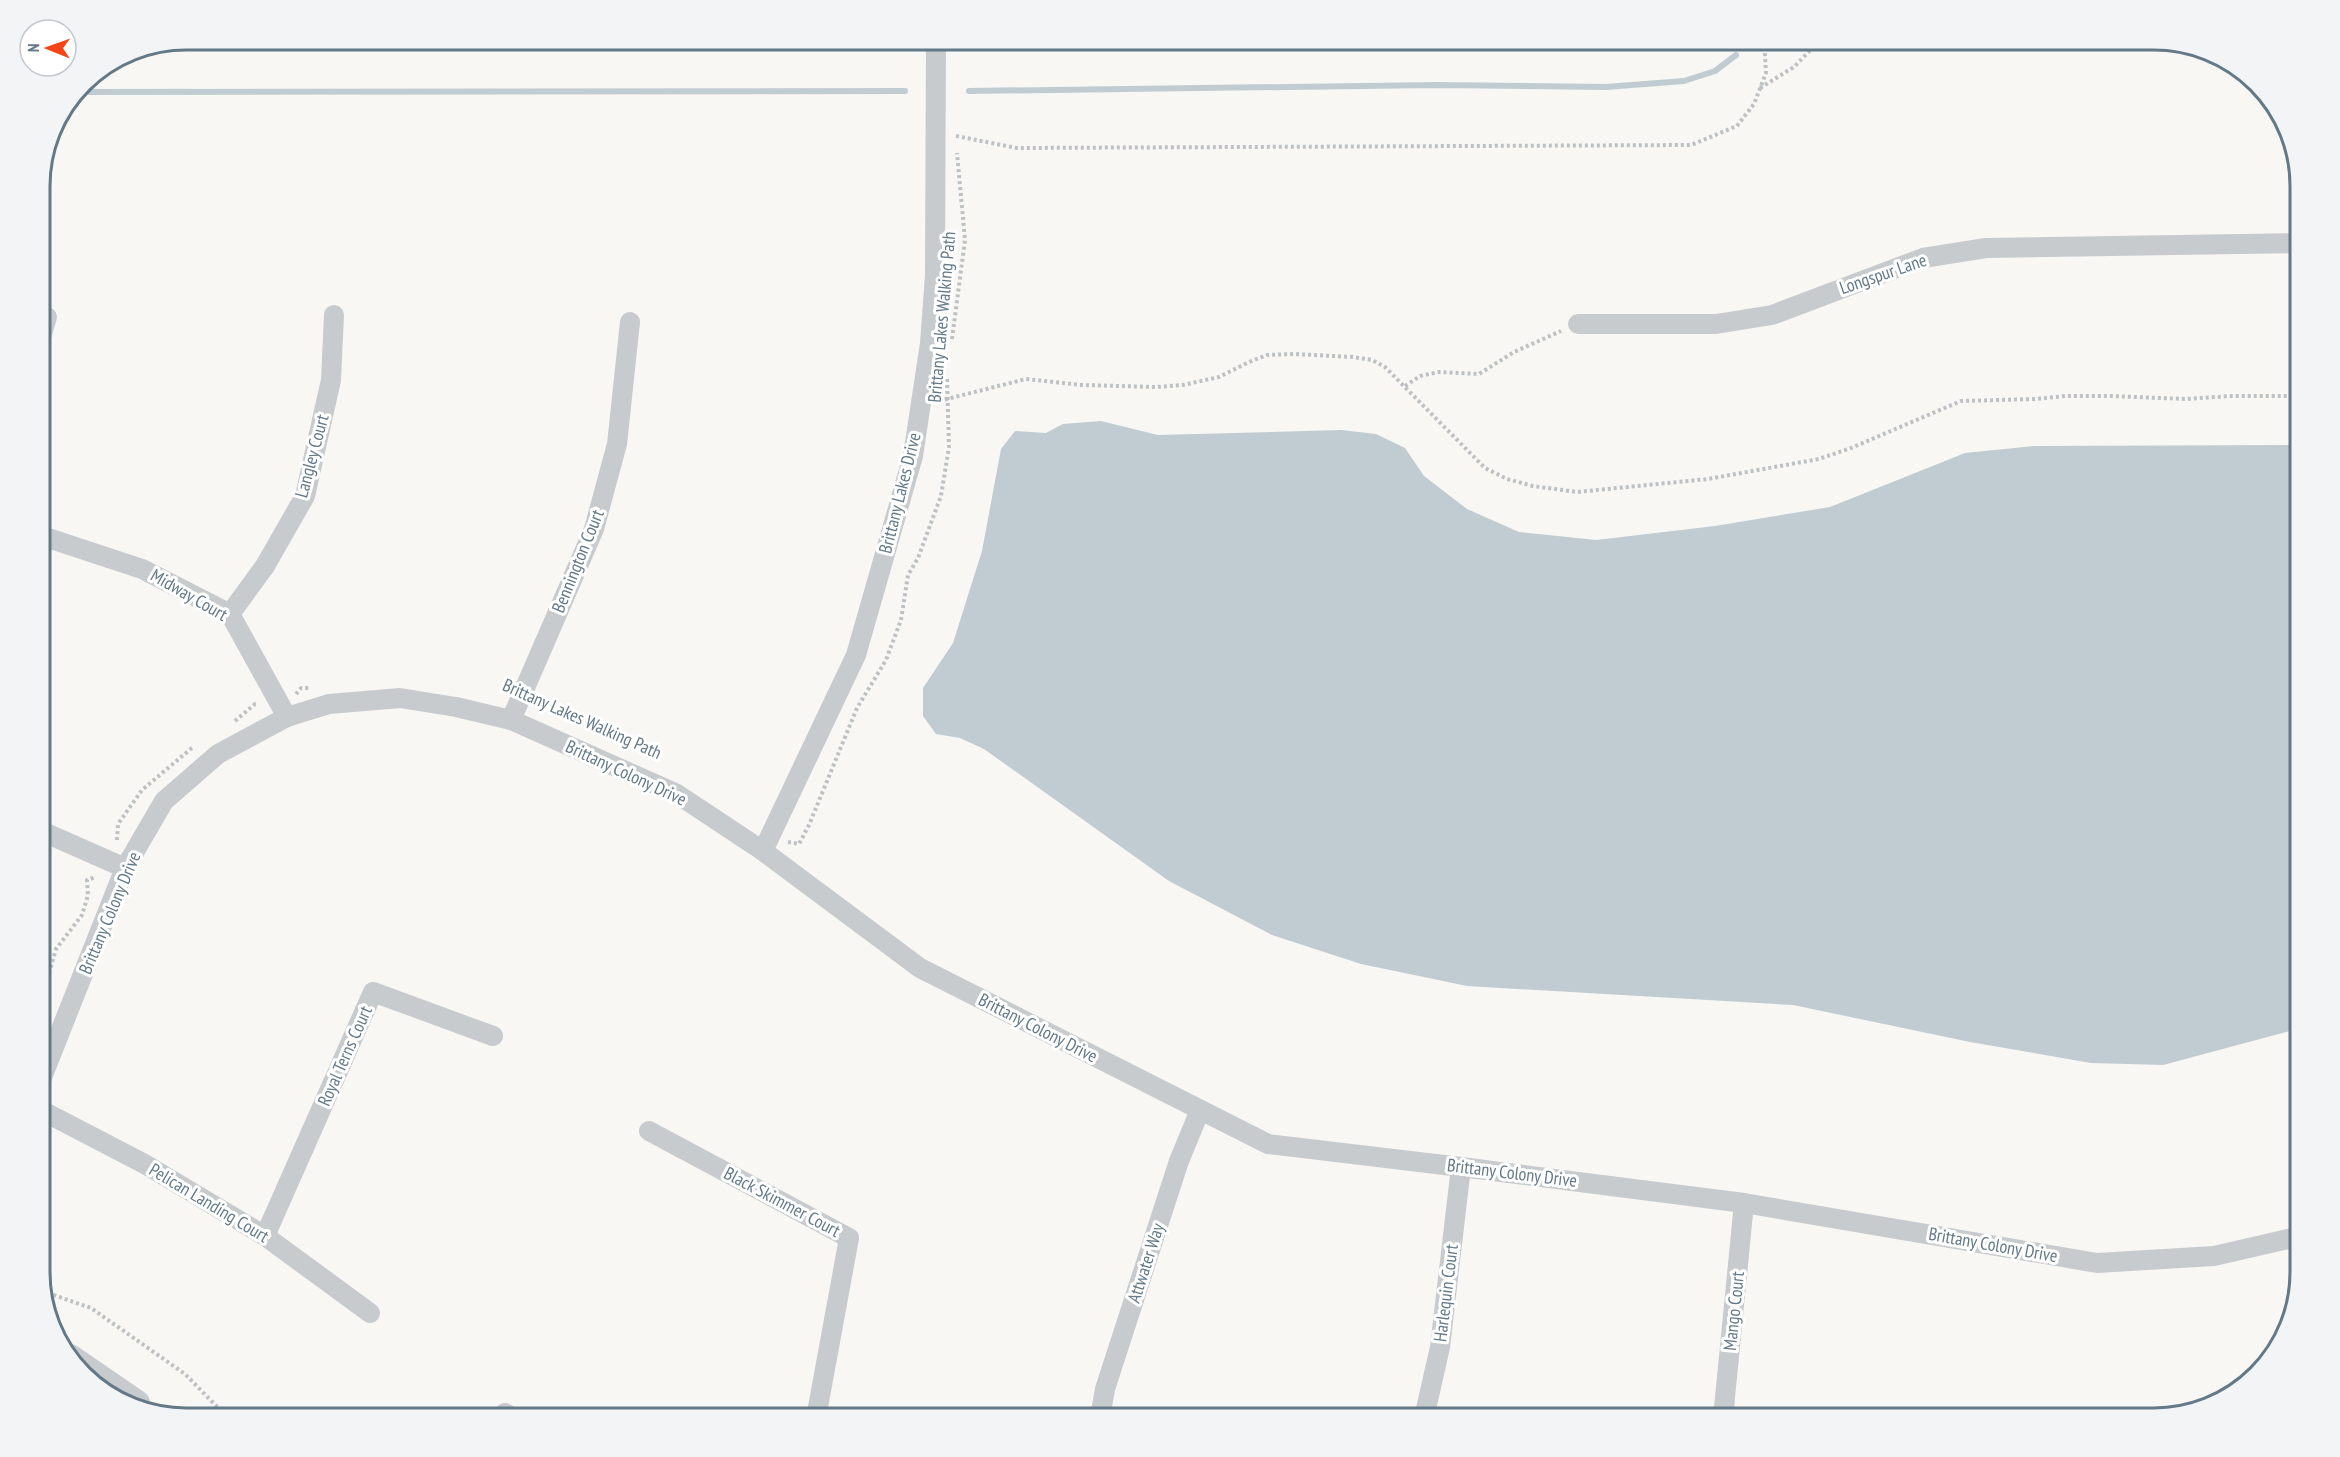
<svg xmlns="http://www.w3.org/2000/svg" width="2340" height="1457" font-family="'PT Sans Narrow',sans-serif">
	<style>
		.water { fill: #c0ccd1 }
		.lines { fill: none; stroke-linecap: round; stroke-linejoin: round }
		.stream { stroke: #c0ccd1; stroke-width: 6 }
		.path { stroke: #bec1c3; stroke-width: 4; stroke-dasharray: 3 3; stroke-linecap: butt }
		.minor { stroke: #c7cbce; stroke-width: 20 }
		.tertiary { stroke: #c7cbce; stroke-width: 26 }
		.labels { text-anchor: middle; stroke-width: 6; stroke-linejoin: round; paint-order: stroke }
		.street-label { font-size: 18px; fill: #637988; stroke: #fff }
		.rim { fill: none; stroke: #637988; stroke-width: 3 }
	</style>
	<rect width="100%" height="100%" fill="#f8f7f4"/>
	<!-- water -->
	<path class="water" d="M1101 421 1158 435 1341 430 1376 434 1405 448 1424 476 1467 509 1519 532 1596 540 1715 526 1830 507 1965 453 2035 446 2301 445V1028L2163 1065 2091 1063 1970 1042 1793 1005 1467 986 1361 964 1272 935 1169 881 984 749 960 738 936 734 923 716V688L953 643 982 551 1001 449 1015 431 1046 433 1063 424Z"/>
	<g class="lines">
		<!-- stream -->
		<g class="stream">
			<path d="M969 91 1438 85 1606 87 1684 81 1715 71 1736 55"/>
			<path d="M75 92 905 91"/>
		</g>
		<!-- path -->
		<g class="path">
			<path d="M1760 88 1794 67 1821 39"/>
			<path d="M956 136 1017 148 1691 145 1737 126 1754 104 1766 73 1764 39"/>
			<path d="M952 339 965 240 957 153"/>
			<path d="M1405 386 1420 376 1439 372 1479 374 1514 352 1561 331"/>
			<path d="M939 401 1026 379 1081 385 1156 387 1183 385 1219 377 1249 362 1267 355 1294 354 1353 357 1372 360 1385 367 1485 468 1507 479 1533 486 1577 492 1708 479 1819 459 1851 448 1961 401 2036 399 2065 396H2112L2185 399 2232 396H2301"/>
			<path d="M296 694 301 688H310"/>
			<path d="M235 721 255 704H257"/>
			<path d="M117 840 118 824 142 790 193 747"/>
			<path d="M788 842 799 844 809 825 857 708 886 660 901 620 908 575 918 558 941 496 949 447 947 377"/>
			<path d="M39 1008 56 949 82 915 88 895 87 880 96 877"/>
			<path d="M42 1291 91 1308 185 1374 228 1418"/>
		</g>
		<!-- minor -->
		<g class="minor">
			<path d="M1578 324H1716L1772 315 1923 258 1986 248 2301 243"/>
			<path d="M39 344 47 317"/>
			<path d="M39 535 142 569 230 614 287 717"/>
			<path d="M230 614 265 566 305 496 331 380 334 315"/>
			<path d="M511 720 594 529 617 444 630 322"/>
			<path d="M39 830 125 868"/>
			<path d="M763 851 856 655 913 456 930 343 935 275 936 39"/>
			<path d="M39 1085 125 868 164 801 218 754 287 717 329 704 400 698 456 707 511 720 677 794 763 851 920 968 1268 1144 1461 1167 1744 1203 2097 1263 2214 1256 2301 1236"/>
			<path d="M39 1109 143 1163 265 1236 370 1313"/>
			<path d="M649 1131 849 1238 816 1418"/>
			<path d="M265 1236 373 992 493 1036"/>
			<path d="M505 1413 513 1418"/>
			<path d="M1100 1418 1105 1389 1179 1161 1200 1110"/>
			<path d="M1424 1418 1440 1347 1461 1167"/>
			<path d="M1723 1418 1744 1203"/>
		</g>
		<!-- tertiary -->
		<path class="tertiary" d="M70 1357 137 1403"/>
	</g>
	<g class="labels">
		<!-- street labels -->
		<g class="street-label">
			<text transform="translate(1883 274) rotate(-19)" y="6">Longspur Lane</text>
			<text transform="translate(942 317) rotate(-85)" y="6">Brittany Lakes Walking Path</text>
			<text transform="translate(312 456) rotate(-75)" y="6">Langley Court</text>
			<text transform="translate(900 493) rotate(-76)" y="6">Brittany Lakes Drive</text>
			<text transform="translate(578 561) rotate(-68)" y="6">Bennington Court</text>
			<text transform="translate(189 595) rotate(30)" y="6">Midway Court</text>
			<text transform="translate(582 719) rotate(24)" y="6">Brittany Lakes Walking Path</text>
			<text transform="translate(626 773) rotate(25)" y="6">Brittany Colony Drive</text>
			<text transform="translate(110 913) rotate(-67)" y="6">Brittany Colony Drive</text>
			<text transform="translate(1038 1028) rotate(27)" y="6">Brittany Colony Drive</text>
			<text transform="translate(345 1056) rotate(-66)" y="6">Royal Terns Court</text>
			<text transform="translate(1512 1173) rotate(7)" y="6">Brittany Colony Drive</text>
			<text transform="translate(782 1202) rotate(28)" y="6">Black Skimmer Court</text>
			<text transform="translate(209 1203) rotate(31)" y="6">Pelican Landing Court</text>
			<text transform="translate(1993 1245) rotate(10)" y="6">Brittany Colony Drive</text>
			<text transform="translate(1146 1263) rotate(-72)" y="6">Attwater Way</text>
			<text transform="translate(1446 1293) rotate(-83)" y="6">Harlequin Court</text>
			<text transform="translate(1734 1311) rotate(-84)" y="6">Mango Court</text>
		</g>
	</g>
	<!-- crop -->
	<path d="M0 0H2340V1457H0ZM186 50H2154A136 136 0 0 1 2290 186V1272A136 136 0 0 1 2154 1408H186A136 136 0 0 1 50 1272V186A136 136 0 0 1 186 50Z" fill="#f3f4f5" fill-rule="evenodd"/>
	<path class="rim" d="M186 50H2154A136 136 0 0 1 2290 186V1272A136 136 0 0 1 2154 1408H186A136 136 0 0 1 50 1272V186A136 136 0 0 1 186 50Z"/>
	<!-- north arrow -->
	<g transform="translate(48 48) rotate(271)"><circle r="28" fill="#ffffff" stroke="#c1c9cf" stroke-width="1.5"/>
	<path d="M0-4.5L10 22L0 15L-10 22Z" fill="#f44517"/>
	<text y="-9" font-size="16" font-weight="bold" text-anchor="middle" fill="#637988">N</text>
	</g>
</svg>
